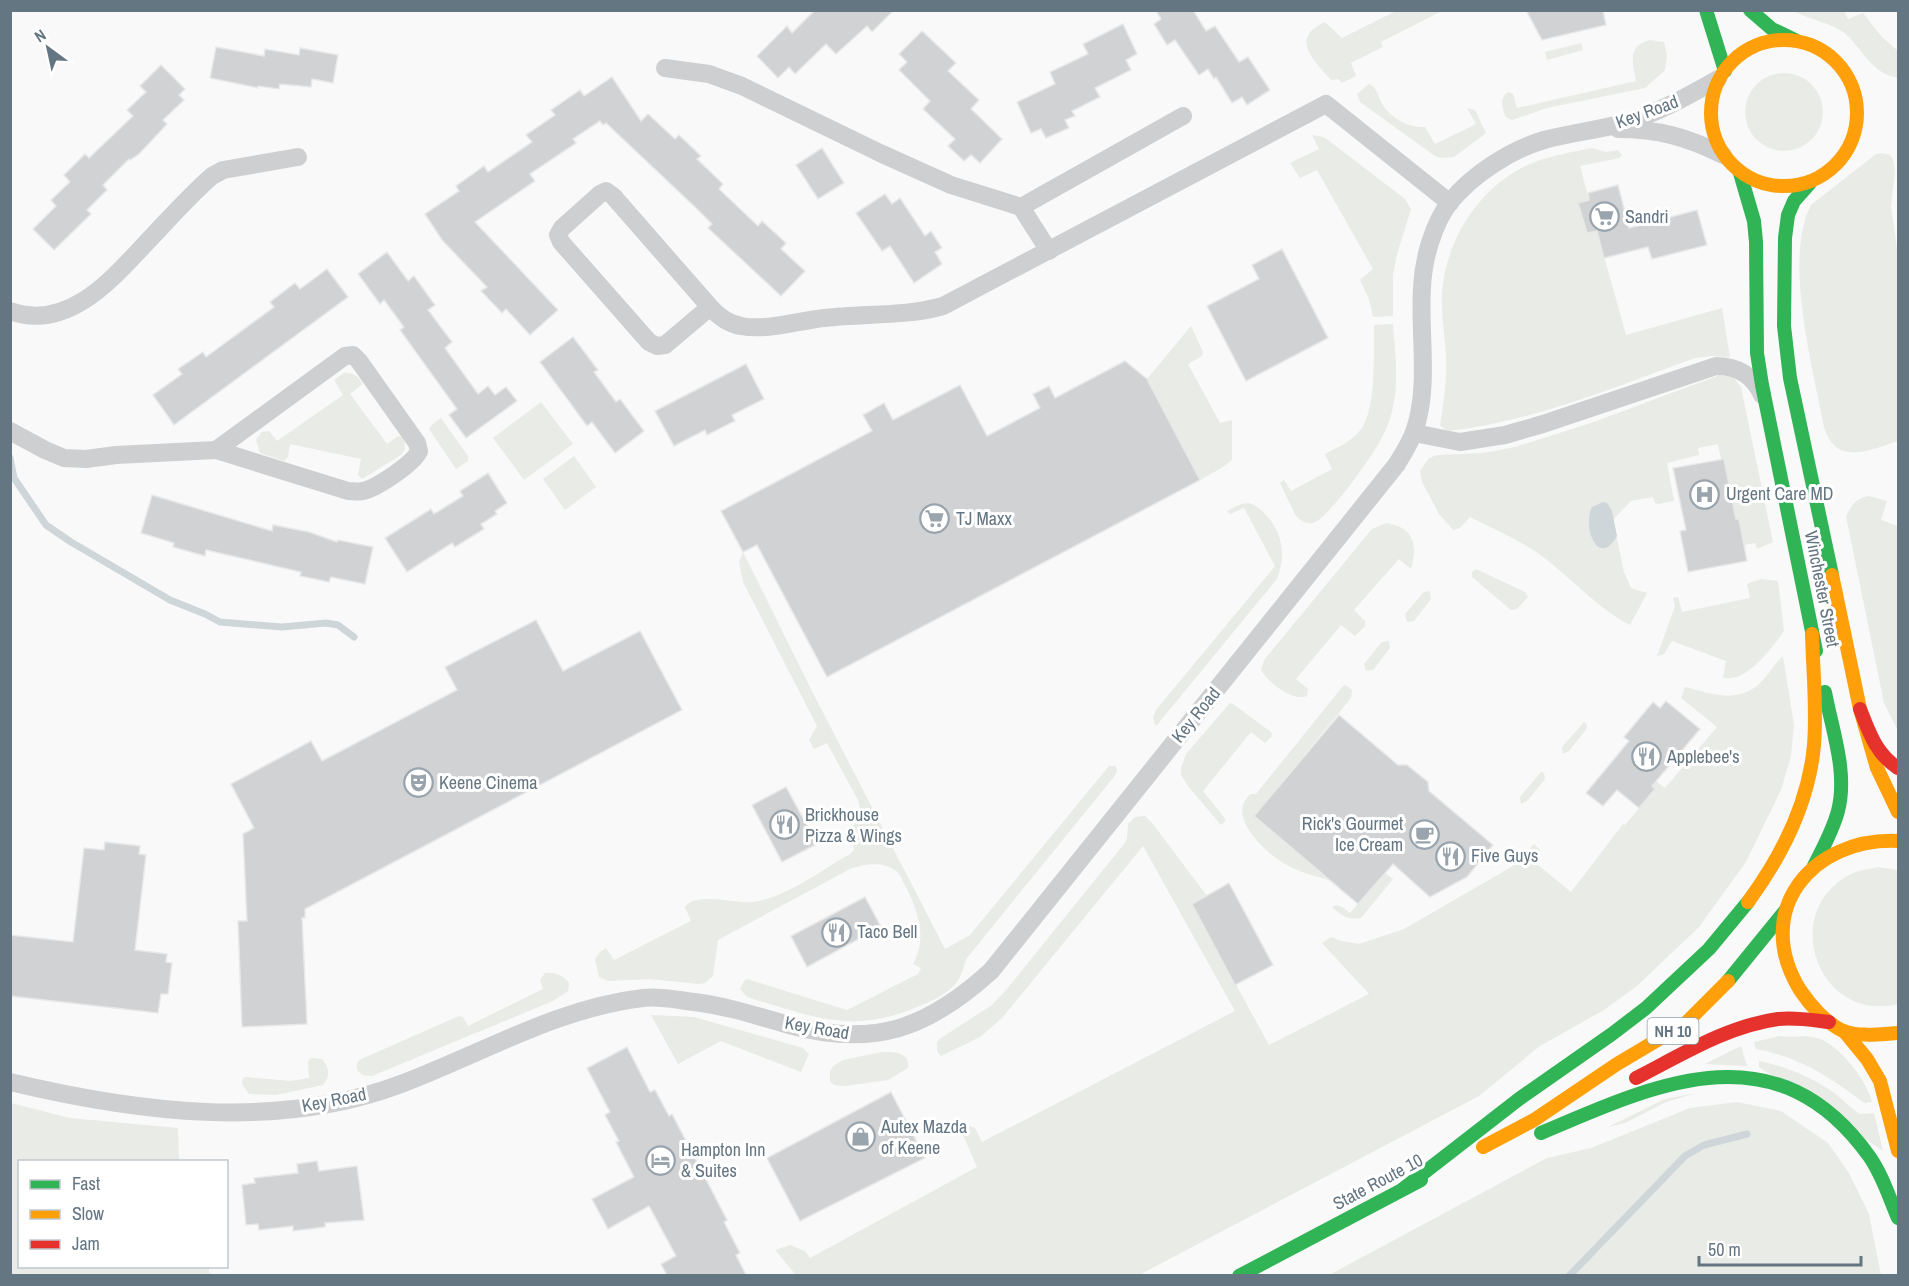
<svg xmlns="http://www.w3.org/2000/svg" width="1909" height="1286" font-family="'Archivo Narrow',sans-serif">
	<style>
		.green { fill: #e8ebe6 }
		.water { fill: #ced6d9 }
		.lines { fill: none; stroke-linecap: round; stroke-linejoin: round }
		.stream { stroke: #ced6d9; stroke-width: 7 }
		.building { fill: #d0d2d3; stroke: #e8e8e8; stroke-width: 1.5 }
		.street { stroke: #cecfd0; stroke-width: 18 }
		.fast { stroke: #30b455; stroke-width: 14 }
		.slow { stroke: #ff9f0a; stroke-width: 14 }
		.jam { stroke: #e5322d; stroke-width: 14 }
		.labels { text-anchor: middle; stroke-width: 6; stroke-linejoin: round; paint-order: stroke }
		.shield { fill: #fff; stroke: #939fa8; stroke-width: 1.5 }
		.shield-label { font-size: 16px; font-weight: bold; fill: #657683 }
		.street-label { font-size: 18px; fill: #657683; stroke: #fff }
		.poi-label { font-size: 18px; fill: #657683; stroke: #fff; text-anchor: start }
	</style>
	<rect width="100%" height="100%" fill="#f9f9f9"/>
	<!-- green -->
	<g class="green">
		<path d="M1398 10 1442 11 1381 42 1383 47 1351 63 1356 76 1342 83 1338 79 1331 80C1314 60 1289 38 1325 22L1342 38Z"/>
		<path d="M1794 11H1844L1848 19 1863 13 1882 37 1898 51V78C1874 74 1864 53 1849 37 1834 22 1811 21 1794 11Z"/>
		<path d="M1650 40 1664 42 1667 55 1665 70 1645 88 1547 108 1512 120 1506 117C1502 109 1499 98 1508 92L1513 94 1517 108 1636 81C1633 64 1626 46 1650 40Z"/>
		<path d="M1581 43 1583 50 1547 60 1545 52Z"/>
		<circle cx="1784" cy="112" r="39"/>
		<path d="M1369 84C1377 87 1378 96 1382 104 1391 118 1408 128 1425 127L1435 144 1476 124 1467 108 1475 110 1486 133 1454 157 1440 158 1435 156 1360 102 1357 94Z"/>
		<path d="M1312 135 1324 137 1405 199 1411 209 1397 254 1393 275V316L1373 317 1369 299 1360 280 1373 269 1317 170 1300 178 1290 163 1319 149Z"/>
		<path d="M1592 148 1606 152 1618 150 1622 155 1620 158 1580 166 1589 200 1579 203 1587 233 1597 231 1626 335 1722 308 1730 357 1711 356 1695 358C1614 387 1533 422 1447 431L1440 425C1444 402 1447 380 1446 357 1445 336 1441 314 1442 293 1446 238 1482 182 1535 162 1553 155 1573 152 1592 148Z"/>
		<path d="M1882 153 1890 155 1893 159 1895 171 1891 206 1898 255V441C1870 450 1836 467 1824 427 1813 368 1783 259 1811 205L1876 154Z"/>
		<path d="M1393 324C1395 351 1399 380 1393 407 1391 417 1387 428 1382 437 1375 453 1328 519 1313 523 1306 524 1301 521 1296 516L1280 483 1284 480 1291 491 1332 469 1325 454C1336 448 1348 443 1357 434 1378 415 1373 352 1374 325Z"/>
		<path d="M1191 326 1203 352 1202 356 1188 364 1220 423 1232 420V460L1223 467 1200 480 1147 379Z"/>
		<path d="M344 373C352 372 359 376 362 384L350 394 387 444 398 436 404 438 405 449 401 455 362 479 358 475 361 459 290 444 288 457 284 461 260 453 256 440 262 432 269 431 277 441 343 395 334 380Z"/>
		<path d="M1720 375 1734 378 1741 387 1773 542 1757 549 1755 543 1744 545 1739 519H1736L1724 459H1721L1718 444 1698 448 1699 455 1667 463 1674 501 1658 504 1655 503 1653 497 1631 501 1613 520 1624 572 1631 588 1647 593 1630 625C1599 609 1574 581 1547 560 1524 542 1496 530 1470 517L1460 528 1453 530 1439 514 1422 482 1420 471 1429 458 1437 455 1483 453 1515 447 1591 423Z"/>
		<path d="M541 402 573 444 524 480 493 438Z"/>
		<path d="M441 418 468 456V461L456 469 429 429 433 424Z"/>
		<path d="M574 456 596 487 565 510 543 479Z"/>
		<path d="M1869 496 1887 501 1881 520 1898 526V731L1884 703 1846 516C1852 505 1856 498 1869 496Z"/>
		<path d="M1249 503C1267 509 1281 532 1282 551 1283 561 1280 570 1277 579L1157 725H1155L1153 717 1156 710 1275 566 1244 508 1230 514 1227 511 1241 504Z"/>
		<path d="M1386 523C1414 527 1418 545 1411 569L1399 559 1354 610 1365 621V626L1355 636 1341 625 1296 679 1308 689 1307 696C1292 702 1268 682 1261 670L1264 660 1372 529Z"/>
		<path d="M743 552 813 693 945 949 970 935 1109 766H1116L1117 772 1113 778 967 958C963 966 962 976 956 983 948 994 930 1002 917 1007 853 1035 810 1016 747 997L740 989 744 981 747 979 847 1010 918 974 921 968 913 964C927 939 919 914 907 889 904 885 902 877 898 873 886 860 864 864 850 869L718 940 713 976 705 983 699 984 649 979 608 981 599 977 595 959 600 952 606 948 614 960 691 921 685 907C695 891 736 904 753 902 787 897 820 871 850 854L854 850C849 831 851 829 861 813L858 800 827 743 814 749 809 740 817 726 743 582 739 562Z"/>
		<path d="M1476 569 1525 592 1528 597 1517 609 1511 610 1472 577V572Z"/>
		<path d="M1761 579 1778 581 1784 631C1772 648 1747 683 1723 678L1726 661 1672 641 1664 654 1657 656 1675 606 1673 598 1678 597 1682 612 1750 598 1747 584Z"/>
		<path d="M1430 591 1431 599 1414 621 1407 622 1405 614 1424 592Z"/>
		<path d="M1389 641 1390 648 1373 670 1366 671 1364 664 1382 642Z"/>
		<path d="M1783 656 1794 725 1791 756 1781 790 1746 862 1699 927 1637 986 1604 1010 1540 1046 1479 1096 1139 1275H793L795 1274 775 1250 790 1245 805 1251 810 1258 977 1167 963 1135 966 1129 969 1126 975 1128 982 1142 1235 1011 1143 846 1002 1018 980 1037 941 1056 937 1051V1042L941 1038 992 1005 1006 990 1124 844 1127 839 1128 824 1135 817 1145 816 1153 824 1207 896 1192 904 1269 1045 1369 994 1322 943 1331 937 1341 941 1359 944 1404 929 1513 866 1534 844 1540 850 1532 860 1571 892 1623 824 1625 825 1655 789 1652 786 1656 781 1665 788 1717 727 1681 698 1685 687C1710 693 1735 704 1758 685 1768 676 1774 664 1783 656Z"/>
		<path d="M1346 685 1352 690 1351 698 1254 816 1329 880C1314 876 1299 872 1285 864 1266 853 1224 815 1251 794H1256L1343 686Z"/>
		<path d="M1230 703 1233 704 1271 732 1272 736 1265 743 1251 732 1203 791 1226 820 1221 825 1188 786 1181 775V768L1186 754Z"/>
		<path d="M1584 722 1586 723 1587 728 1569 751 1563 754 1562 747Z"/>
		<path d="M1541 772 1544 773 1545 779 1527 801 1521 804 1520 797Z"/>
		<path d="M1878 867 1898 870V1004C1818 1024 1778 911 1851 874 1859 870 1870 869 1878 867Z"/>
		<path d="M1385 873 1393 879 1361 918C1351 921 1340 915 1333 908V906C1339 904 1345 909 1350 913Z"/>
		<path d="M545 973C556 973 562 974 569 983L568 991 553 1001 372 1076C362 1077 352 1071 359 1060L459 1016 463 1017 468 1026 543 989 540 980Z"/>
		<path d="M651 1015 694 1017 803 1048 809 1054 801 1072 721 1041 678 1064Z"/>
		<path d="M1780 1036C1791 1038 1802 1035 1813 1037 1836 1040 1867 1080 1872 1102L1864 1103C1832 1078 1797 1056 1756 1049L1754 1042Z"/>
		<path d="M1741 1046 1747 1066 1705 1064Z"/>
		<path d="M882 1052C894 1052 910 1052 908 1068L888 1080 845 1086 834 1085 830 1081V1072L833 1066 843 1060Z"/>
		<path d="M311 1058 322 1059C330 1068 330 1076 323 1085L276 1095 249 1094 242 1084V1080L245 1077 290 1081 309 1078 308 1062Z"/>
		<path d="M1759 1061C1784 1066 1809 1076 1830 1090 1841 1097 1849 1107 1860 1114L1874 1113 1883 1151 1759 1067Z"/>
		<path d="M1697 1093 1666 1102 1625 1123 1608 1127 1665 1099Z"/>
		<path d="M1737 1102 1781 1111 1828 1143 1849 1173 1869 1214 1881 1275H1329L1547 1158 1591 1148 1690 1108Z"/>
		<path d="M11 1103 70 1118 178 1128 179 1161 20 1162V1266H209V1272L212 1275H11Z"/>
	</g>
	<!-- water -->
	<path class="water" d="M1603 502 1607 503 1612 511 1617 536C1598 569 1582 527 1592 507Z"/>
	<g class="lines">
		<!-- stream -->
		<g class="stream">
			<path d="M10 458 14 478 46 525 71 542 170 600 205 614 220 622 282 627 326 623 338 625 354 637"/>
			<path d="M1569 1276 1685 1156 1704 1145 1747 1134"/>
		</g>
	</g>
	<!-- building -->
	<g class="building">
		<path d="M815 10H894L872 32 867 26 836 54 826 44 795 74 789 67 778 78 757 56 787 26 792 33Z"/>
		<path d="M1156 10H1193L1206 31 1215 26 1239 62 1248 57 1270 90 1247 105 1242 97 1232 103 1216 77 1214 79 1208 69 1199 75 1175 40 1167 45 1154 24 1161 19Z"/>
		<path d="M1526 10H1603L1606 25 1542 40Z"/>
		<path d="M1123 24 1137 54 1126 60 1131 70 1095 88 1100 97 1072 111 1075 116 1065 120 1069 128 1046 138 1041 129 1031 133 1017 102 1055 84 1050 72 1088 54 1083 44Z"/>
		<path d="M922 31 956 63 948 71 979 100 971 109 1002 139 980 163 971 155 964 161 948 146 955 139 923 109 930 101 899 70 907 62 899 54Z"/>
		<path d="M216 47 264 56 265 49 299 55 300 48 338 55 333 83 312 79 311 87 280 84 279 89 258 86V88L210 78Z"/>
		<path d="M161 65 185 89 179 95 184 100 163 120 167 124 154 138 139 154 130 160 129 159 103 185 107 190 87 210 91 214 54 250 33 229 56 206 51 200 70 182 64 175 85 154 89 158 133 116 127 110 146 92 140 86Z"/>
		<path d="M612 77 641 121 648 114 675 139 679 135 701 156 697 159 723 184 719 189 758 226 762 221 786 243 781 249 805 271 781 296 708 228 712 224 695 207 606 123 603 125 600 121 573 139 576 143 530 174 535 181 475 222 558 310 530 335 506 309 502 313 481 291 487 287 442 240 425 214 459 191 456 186 484 166 488 172 532 142 526 135 555 115 551 110 580 90 584 96Z"/>
		<path d="M822 148 844 183 818 199 796 165Z"/>
		<path d="M1618 185 1629 228 1697 210 1707 245 1652 259 1648 247 1604 258 1597 231 1587 233 1578 203 1589 200 1588 193Z"/>
		<path d="M885 194 892 204 900 198 925 236 931 231 942 248 935 252 942 264 914 283 890 246 882 251 856 213Z"/>
		<path d="M1282 249 1328 338 1246 381 1207 306 1259 279 1252 265Z"/>
		<path d="M387 252 408 281 414 276 435 305 428 310 452 342 445 348 478 394 488 386 495 395 506 387 517 401 466 438 449 415 457 409 400 330 404 327 384 300 380 304 358 274Z"/>
		<path d="M327 269 348 297 174 425 153 395 182 374 178 369 203 352 206 357 274 307 270 302 295 283 300 289Z"/>
		<path d="M573 337 598 370 594 372 616 402 620 399 644 431 615 453 592 422 587 426 540 362Z"/>
		<path d="M1125 361 1147 379 1200 480 827 677 757 545 743 552 721 511 872 431 863 415 884 403 893 420 960 385 987 436 1040 408 1033 394 1049 386 1055 398Z"/>
		<path d="M746 364 764 399 732 415 735 421 707 435 705 430 674 446 655 411Z"/>
		<path d="M1724 459 1736 519H1739L1747 561 1688 572 1680 531 1686 530 1673 468Z"/>
		<path d="M488 473 507 503 495 511 497 514 481 524 484 529 455 547 452 543 407 572 385 538 431 509 434 514 463 496 460 491Z"/>
		<path d="M152 495 272 531 273 525 309 532 337 542 338 540 373 547 365 584 331 577 329 582 300 576 301 572 206 550 205 556 173 547 174 543 141 533Z"/>
		<path d="M536 620 563 671 640 631 682 710 305 909V918H302L307 1024 242 1027 238 921H247L243 834 254 828 231 784 311 741 322 761 457 690 445 667Z"/>
		<path d="M1666 701 1700 729 1652 786 1655 789 1639 808 1617 790 1603 806 1586 793 1629 741 1624 737 1653 702 1660 708Z"/>
		<path d="M1339 715 1398 765H1407L1428 782 1429 791 1493 845 1467 877 1430 897 1393 864 1358 904 1254 816Z"/>
		<path d="M786 787 817 844 782 862 752 805Z"/>
		<path d="M105 842 140 846 139 854 146 855 135 950 167 954 166 962 172 963 168 994H161L158 1013 10 996V935L73 942 84 848 104 850Z"/>
		<path d="M1229 883 1273 965 1235 985 1192 904Z"/>
		<path d="M865 897 881 927 807 967 791 936Z"/>
		<path d="M627 1047 650 1092 655 1090 669 1116 672 1114 727 1220 724 1222 740 1253 736 1255 746 1275H667L661 1264 676 1256 649 1206 608 1229 592 1199 634 1177 616 1142 619 1141 605 1115 610 1112 587 1068Z"/>
		<path d="M891 1092 925 1158 800 1221 767 1158Z"/>
		<path d="M317 1161 319 1171 357 1166 364 1220 325 1223V1227L293 1231V1226L259 1230 258 1224 246 1225 242 1185 255 1183 254 1178 298 1173 297 1164Z"/>
	</g>
	<g class="lines">
		<!-- street -->
		<g class="street">
			<path d="M665 68 709 74 742 86 880 153 951 185 1021 207 1183 116"/>
			<path d="M1618 129C1658 129 1687 137 1723 155"/>
			<path d="M1021 207 1049 251"/>
			<path d="M710 307 665 345 657 346 649 342 561 242 558 235 562 228 600 194 606 191 613 196 710 307C718 316 729 324 741 326 767 331 797 321 824 318 863 313 905 317 943 306L1326 104 1450 203"/>
			<path d="M10 311C68 332 112 279 147 242 168 220 189 196 212 176L223 170 298 157"/>
			<path d="M353 355 359 361 417 443 419 451C414 463 377 488 363 491 359 492 353 491 348 491L216 450 345 356Z"/>
			<path d="M10 431 45 450 64 458 86 459 116 455 216 450"/>
			<path d="M1414 433 1460 442 1505 435 1543 424 1716 366C1737 366 1754 376 1762 395"/>
			<path d="M10 1082C136 1112 277 1131 401 1084 481 1054 557 1008 643 998 659 996 678 1000 694 1002 727 1006 757 1016 789 1025 874 1048 927 1029 991 971L1397 464C1403 454 1410 443 1414 432 1430 388 1419 333 1422 288 1423 260 1433 224 1450 202 1472 175 1510 150 1544 140 1570 133 1598 130 1624 123 1658 113 1688 96 1718 79"/>
		</g>
		<!-- fast -->
		<g class="fast">
			<path d="M1706 10 1725 71"/>
			<path d="M1750 10 1772 29 1795 40"/>
			<path d="M1740 173 1754 221 1756 242 1757 353 1762 385 1816 651"/>
			<path d="M1810 183 1794 201 1788 215 1785 238 1784 326 1790 378 1832 575"/>
			<path d="M1814 866C1823 848 1833 830 1838 811 1848 772 1832 730 1825 692"/>
			<path d="M1728 981 1785 911"/>
			<path d="M1541 1133C1659 1082 1777 1028 1869 1156 1882 1174 1889 1197 1898 1218"/>
			<path d="M1403 1189 1519 1099 1612 1034 1646 1008 1709 949 1748 902"/>
			<path d="M1239 1276 1421 1180"/>
		</g>
		<!-- slow -->
		<g class="slow">
			<circle cx="1784" cy="113" r="73"/>
			<path d="M1832 575 1860 709 1877 768 1898 812"/>
			<path d="M1898 841C1813 837 1751 910 1800 990 1810 1005 1826 1023 1843 1031 1860 1037 1880 1034 1898 1033"/>
			<path d="M1748 902C1781 857 1809 802 1814 745 1817 708 1813 671 1812 634"/>
			<path d="M1844 1031 1867 1059 1880 1081 1898 1151"/>
			<path d="M1483 1147 1534 1120 1617 1064 1686 1023 1728 981"/>
		</g>
		<!-- jam -->
		<g class="jam">
			<path d="M1860 709C1869 732 1876 754 1898 768"/>
			<path d="M1636 1078C1681 1055 1727 1026 1778 1019 1795 1017 1812 1020 1829 1022"/>
		</g>
	</g>
	<!-- icons -->
	<defs>
		<symbol id="supermarket-ring" viewBox="-11 -11 22 22"><circle r="9.5" fill="#fff" stroke="#99a4ac" stroke-width="1.5"/><path d="M-6-5.5h2.5l.6 2H6L4.5 2H-2.5L-4.4-4H-6ZM-1.5 3.2a1.3 1.3 0 1 0 .1 0ZM3 3.2a1.3 1.3 0 1 0 .1 0Z" fill="#99a4ac"/></symbol>
		<symbol id="hospital-ring" viewBox="-11 -11 22 22"><circle r="9.5" fill="#fff" stroke="#99a4ac" stroke-width="1.5"/><path d="M-5-5h3v3.5h4V-5h3V5h-3V1.5h-4V5h-3Z" fill="#99a4ac"/></symbol>
		<symbol id="restaurant-ring" viewBox="-11 -11 22 22"><circle r="9.5" fill="#fff" stroke="#99a4ac" stroke-width="1.5"/><path d="M-5-6h1v4h1v-4h1v4h1v-4h1v5L-1.5 .5V6h-2V.5L-5-1ZM5-6V6H3V1.5H1.5Q1.5-4 5-6Z" fill="#99a4ac"/></symbol>
		<symbol id="theatre-ring" viewBox="-11 -11 22 22"><circle r="9.5" fill="#fff" stroke="#99a4ac" stroke-width="1.5"/><path d="M-5-5.5Q0-4 5-5.5V0Q5 5 0 6Q-5 5-5 0ZM-3.3-2.5H-1v1.5H-3.3ZM1-2.5H3.3v1.5H1ZM-2.8 1Q0 5.5 2.8 1Z" fill="#99a4ac"/></symbol>
		<symbol id="cafe-ring" viewBox="-11 -11 22 22"><circle r="9.5" fill="#fff" stroke="#99a4ac" stroke-width="1.5"/><path d="M-5.5-4.5H6V0H3Q3 3.5 0 3.5H-2.5Q-5.5 3.5-5.5 0ZM3-3.2v2h1.7v-2ZM-6 4.5H4V6H-6Z" fill="#99a4ac"/></symbol>
		<symbol id="shop-ring" viewBox="-11 -11 22 22"><circle r="9.5" fill="#fff" stroke="#99a4ac" stroke-width="1.5"/><path d="M-5-2.5h2.3a2.7 3.5 0 0 1 5.4 0H5L5.5 6h-11ZM-1.5-2.5h3a1.5 2.3 0 0 0-3 0Z" fill="#99a4ac"/></symbol>
		<symbol id="hotel-ring" viewBox="-11 -11 22 22"><circle r="9.5" fill="#fff" stroke="#99a4ac" stroke-width="1.5"/><path d="M-6-4.5h1.5V1H6V5H4.5V3h-9V5H-6ZM-4 0a1.8 1.8 0 1 1 3.6 0ZM.5 0V-2.5h3Q6-2.5 6 0Z" fill="#99a4ac"/></symbol>
	</defs>
	<g fill-rule="evenodd">
		<use href="#supermarket-ring" x="1588" y="200" width="33" height="33"/>
		<use href="#hospital-ring" x="1688" y="478" width="33" height="33"/>
		<use href="#supermarket-ring" x="918" y="502" width="33" height="33"/>
		<use href="#restaurant-ring" x="1630" y="740" width="33" height="33"/>
		<use href="#theatre-ring" x="402" y="766" width="33" height="33"/>
		<use href="#restaurant-ring" x="768" y="808" width="33" height="33"/>
		<use href="#cafe-ring" x="1408" y="818" width="33" height="33"/>
		<use href="#restaurant-ring" x="1434" y="840" width="33" height="33"/>
		<use href="#restaurant-ring" x="820" y="916" width="33" height="33"/>
		<use href="#shop-ring" x="844" y="1120" width="33" height="33"/>
		<use href="#hotel-ring" x="644" y="1144" width="33" height="33"/>
	</g>
	<g class="labels">
		<!-- shield labels -->
		<rect class="shield" x="1647.5" y="1018" width="51" height="26" rx="4.5"/>
		<g class="shield-label">
			<text x="1673" y="1037">NH 10</text>
		</g>
		<!-- street labels -->
		<g class="street-label">
			<text transform="translate(1647 112) rotate(-20)" y="6">Key Road</text>
			<text transform="translate(1822 589) rotate(79)" y="6">Winchester Street</text>
			<text transform="translate(1196 715) rotate(-51)" y="6">Key Road</text>
			<text transform="translate(817 1028) rotate(10)" y="6">Key Road</text>
			<text transform="translate(334 1100) rotate(-11)" y="6">Key Road</text>
			<text transform="translate(1378 1182) rotate(-28)" y="6">State Route 10</text>
		</g>
		<!-- poi labels -->
		<g class="poi-label">
			<text x="1625" y="223">Sandri</text>
			<text x="1726" y="500">Urgent Care MD</text>
			<text x="956" y="525">TJ Maxx</text>
			<text x="1667" y="763">Applebee's</text>
			<text x="439" y="789">Keene Cinema</text>
			<text x="805" y="821">Brickhouse<tspan x="805" dy="21">Pizza &amp; Wings</tspan></text>
			<text x="1403" y="830" text-anchor="end">Rick's Gourmet<tspan x="1403" dy="21">Ice Cream</tspan></text>
			<text x="1471" y="862">Five Guys</text>
			<text x="857" y="938">Taco Bell</text>
			<text x="881" y="1133">Autex Mazda<tspan x="881" dy="21">of Keene</tspan></text>
			<text x="681" y="1156">Hampton Inn<tspan x="681" dy="21">&amp; Suites</tspan></text>
		</g>
	</g>
	<!-- border -->
	<rect width="1909" height="1286" fill="none" stroke="#657683" stroke-width="24"/>
	<!-- legend -->
	<rect x="18" y="1160" width="210" height="108" fill="#ffffff" stroke="#c1c8cd" stroke-width="1.5"/>
	<rect x="30" y="1180" width="30" height="9" fill="#30b455" stroke="#c1c8cd" stroke-width="1.5"/>
	<text x="72" y="1190" font-size="18" fill="#657683">Fast</text>
	<rect x="30" y="1210" width="30" height="9" fill="#ff9f0a" stroke="#c1c8cd" stroke-width="1.5"/>
	<text x="72" y="1220" font-size="18" fill="#657683">Slow</text>
	<rect x="30" y="1240" width="30" height="9" fill="#e5322d" stroke="#c1c8cd" stroke-width="1.5"/>
	<text x="72" y="1250" font-size="18" fill="#657683">Jam</text>
	<!-- north arrow -->
	<g transform="translate(48 48) rotate(327)" stroke="#ffffff" stroke-width="4.5" paint-order="stroke">
	<path d="M0-4.5L10 22L0 15L-10 22Z" fill="#657683"/>
	<text y="-9" font-size="16" font-weight="bold" text-anchor="middle" fill="#657683">N</text>
	</g>
	<!-- scale -->
	<path d="M1699 1256v9h162v-9" fill="none" stroke="#657683" stroke-width="3"/>
	<text x="1708" y="1256" font-size="18" fill="#657683" stroke="#ffffff" stroke-width="4.5" paint-order="stroke">50 m</text>
</svg>
